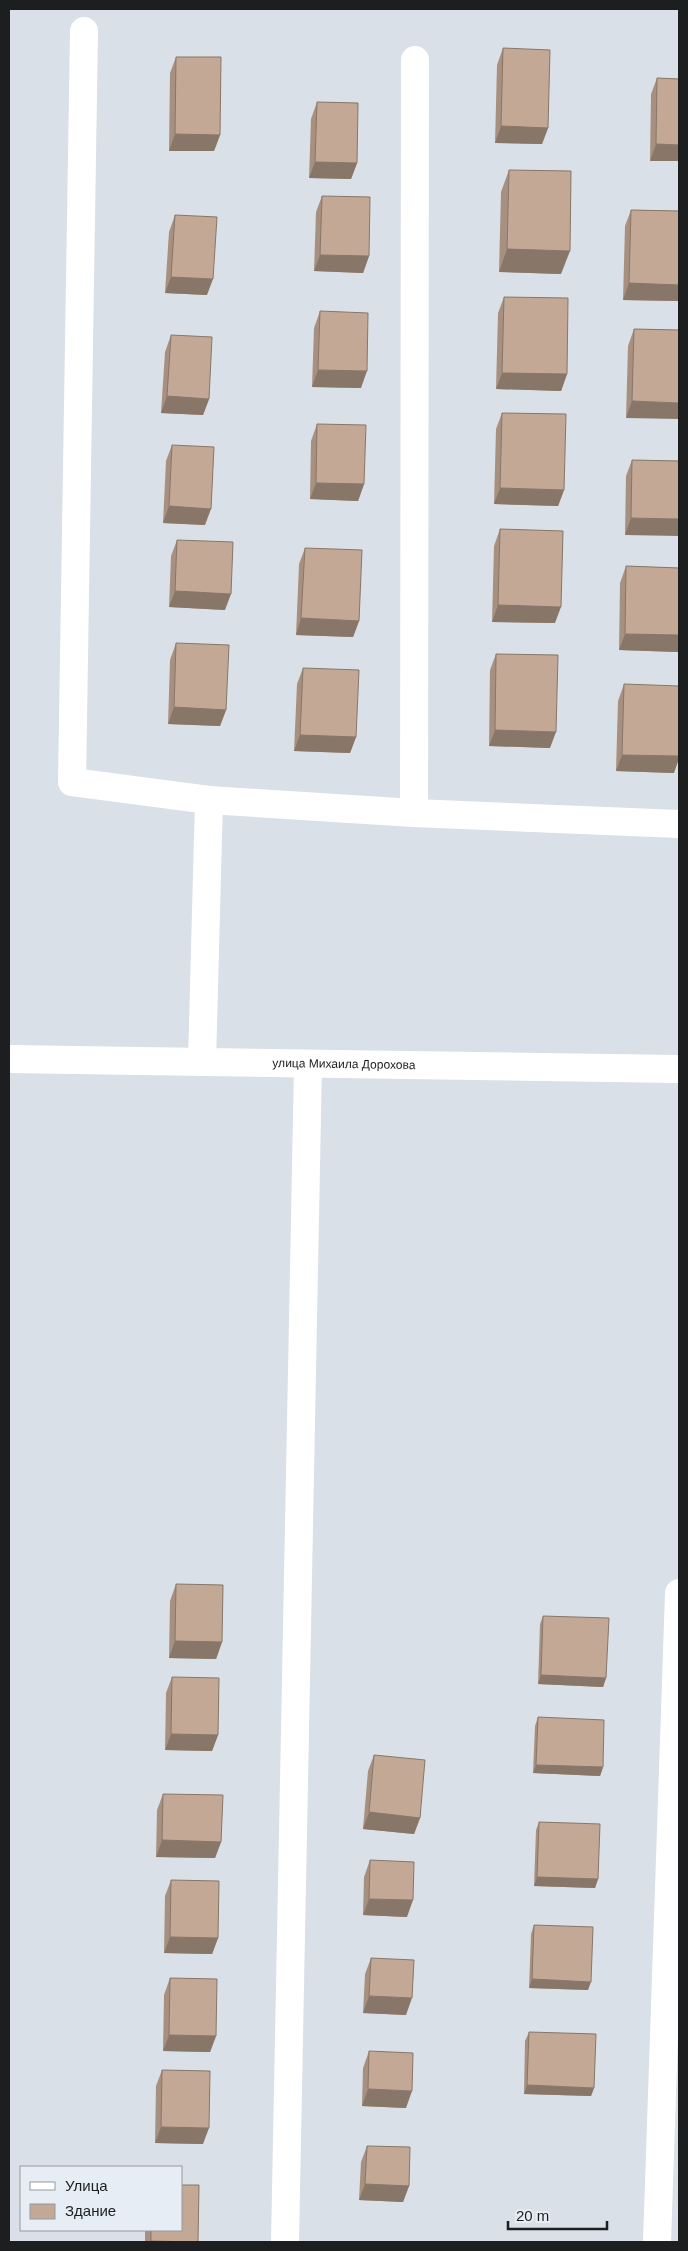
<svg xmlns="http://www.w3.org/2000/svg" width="688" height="2251" font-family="Helvetica,sans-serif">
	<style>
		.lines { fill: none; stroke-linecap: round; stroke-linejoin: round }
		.minor { stroke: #fff; stroke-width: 28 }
		.wall { fill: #a89080 }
		.shaded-wall { fill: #887668 }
		.building { fill: #c3a895; stroke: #887668 }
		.labels { text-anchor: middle; stroke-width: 4; stroke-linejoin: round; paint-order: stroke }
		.street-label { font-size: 12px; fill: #1c1e20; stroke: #e7edf5 }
	</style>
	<rect width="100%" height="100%" fill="#dae0e7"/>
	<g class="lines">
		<!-- minor -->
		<g class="minor">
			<path d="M84 31 72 782 209 800 414 813 679 824"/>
			<path d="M414 813 415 60"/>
			<path id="s1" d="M9 1059 679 1069"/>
			<path d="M202 1062 209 800"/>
			<path d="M285 2242 308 1064"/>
			<path d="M657 2242 679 1593"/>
		</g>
	</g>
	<!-- wall -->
	<g class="wall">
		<path d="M503 48 548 128 542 144 495 143 497 65Z"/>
		<path d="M176 57 220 135 214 151H169L170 73Z"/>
		<path d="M657 78 679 79V161H650L651 94Z"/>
		<path d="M317 102 357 163 351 179 309 178 311 119Z"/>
		<path d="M509 170 561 274 499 272 501 192Z"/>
		<path d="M322 196 369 256 363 273 314 271 316 212Z"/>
		<path d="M631 210 679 211V301L623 300 625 226Z"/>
		<path d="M175 215 207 295 165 293 169 232Z"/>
		<path d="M504 297 567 374 561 391 496 389 498 313Z"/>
		<path d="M320 311 361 388 312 387 314 328Z"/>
		<path d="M634 329 679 330 626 418 628 346Z"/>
		<path d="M171 335 209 399 203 415 161 413 165 352Z"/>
		<path d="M502 413 564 490 558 506 494 504 496 429Z"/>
		<path d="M317 424 364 484 358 501 310 499 311 441Z"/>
		<path d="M172 445 205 525 163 523 166 461Z"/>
		<path d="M632 460 679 461 625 535 626 476Z"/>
		<path d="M500 529 555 623 492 622 494 546Z"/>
		<path d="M177 540 225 610 169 607 171 556Z"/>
		<path d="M305 548 359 621 353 637 296 635 299 564Z"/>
		<path d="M626 566 679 568V648L678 652 619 650 620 583Z"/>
		<path d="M176 643 226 710 220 726 168 724 170 660Z"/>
		<path d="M496 654 550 748 489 746 490 670Z"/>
		<path d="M303 668 356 737 350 753 294 751 297 684Z"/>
		<path d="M624 684 674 773 616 771 618 701Z"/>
		<path d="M176 1584 222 1642 216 1659 169 1658 170 1601Z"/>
		<path d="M543 1616 606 1678 603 1687 538 1684 540 1624Z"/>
		<path d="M172 1677 218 1735 212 1751 165 1750 166 1693Z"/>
		<path d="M538 1717 603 1767 600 1776 533 1773 535 1726Z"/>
		<path d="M374 1755 420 1818 414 1834 363 1829 368 1771Z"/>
		<path d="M163 1794 221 1842 215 1858 156 1857 157 1810Z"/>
		<path d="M539 1822 598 1879 595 1888 534 1886 536 1830Z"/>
		<path d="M370 1860 407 1917 363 1915 364 1877Z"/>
		<path d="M171 1880 218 1938 212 1954 164 1953 165 1896Z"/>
		<path d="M534 1925 588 1990 529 1988 531 1934Z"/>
		<path d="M371 1958 406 2015 363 2013 365 1974Z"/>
		<path d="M170 1978 216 2036 210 2052 163 2051 164 1995Z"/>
		<path d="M529 2032 594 2088 591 2096 524 2094 525 2041Z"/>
		<path d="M369 2051 406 2108 362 2106 363 2068Z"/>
		<path d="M162 2070 203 2144 155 2143 156 2086Z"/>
		<path d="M367 2146 409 2186 403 2202 359 2200 361 2162Z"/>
		<path d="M145 2230H181L198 2242H145Z"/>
	</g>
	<!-- shaded-wall -->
	<g class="shaded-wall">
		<path d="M501 126 548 128 542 144 495 143Z"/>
		<path d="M175 134 220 135 214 151H169Z"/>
		<path d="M656 144 679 145V161H650Z"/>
		<path d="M315 162 357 163 351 179 309 178Z"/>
		<path d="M507 249 570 251 561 274 499 272Z"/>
		<path d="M320 255 369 256 363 273 314 271Z"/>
		<path d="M171 277 213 279 207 295 165 293Z"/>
		<path d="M629 283 679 285V301L623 300Z"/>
		<path d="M318 370 367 371 361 388 312 387Z"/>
		<path d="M502 373 567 374 561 391 496 389Z"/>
		<path d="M167 396 209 399 203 415 161 413Z"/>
		<path d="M632 401 679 403V419L626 418Z"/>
		<path d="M316 483 364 484 358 501 310 499Z"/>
		<path d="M500 488 564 490 558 506 494 504Z"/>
		<path d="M169 506 211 509 205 525 163 523Z"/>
		<path d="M631 518 679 519V536L625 535Z"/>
		<path d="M175 591 231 594 225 610 169 607Z"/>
		<path d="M498 605 561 607 555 623 492 622Z"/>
		<path d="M301 618 359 621 353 637 296 635Z"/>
		<path d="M625 634 679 635V648L678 652 619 650Z"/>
		<path d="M174 707 226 710 220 726 168 724Z"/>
		<path d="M495 730 556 732 550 748 489 746Z"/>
		<path d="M300 735 356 737 350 753 294 751Z"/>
		<path d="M622 755 679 756V759L674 773 616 771Z"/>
		<path d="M175 1641 222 1642 216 1659 169 1658Z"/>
		<path d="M541 1675 606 1678 603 1687 538 1684Z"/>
		<path d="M171 1734 218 1735 212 1751 165 1750Z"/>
		<path d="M536 1765 603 1767 600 1776 533 1773Z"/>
		<path d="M369 1812 420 1818 414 1834 363 1829Z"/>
		<path d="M162 1840 221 1842 215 1858 156 1857Z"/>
		<path d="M537 1877 598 1879 595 1888 534 1886Z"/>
		<path d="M369 1899 413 1900 407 1917 363 1915Z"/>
		<path d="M170 1937 218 1938 212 1954 164 1953Z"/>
		<path d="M532 1979 591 1982 588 1990 529 1988Z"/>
		<path d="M369 1996 412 1998 406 2015 363 2013Z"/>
		<path d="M169 2035 216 2036 210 2052 163 2051Z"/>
		<path d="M527 2085 594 2088 591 2096 524 2094Z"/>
		<path d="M368 2089 412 2091 406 2108 362 2106Z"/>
		<path d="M161 2127 209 2128 203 2144 155 2143Z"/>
		<path d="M365 2184 409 2186 403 2202 359 2200Z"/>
		<path d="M151 2241 198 2242H151Z"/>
	</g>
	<!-- building -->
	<g class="building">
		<path d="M503 48 550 50 548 128 501 126Z"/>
		<path d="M176 57H221L220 135 175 134Z"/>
		<path d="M657 78 679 79V145L656 144Z"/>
		<path d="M317 102 358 103 357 163 315 162Z"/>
		<path d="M509 170 571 171 570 251 507 249Z"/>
		<path d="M322 196 370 197 369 256 320 255Z"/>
		<path d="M631 210 679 211V285L629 283Z"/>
		<path d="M175 215 217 217 213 279 171 277Z"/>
		<path d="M504 297 568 298 567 374 502 373Z"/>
		<path d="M320 311 368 313 367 371 318 370Z"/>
		<path d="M634 329 679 330V403L632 401Z"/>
		<path d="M171 335 212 337 209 399 167 396Z"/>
		<path d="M502 413 566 414 564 490 500 488Z"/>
		<path d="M317 424 366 425 364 484 316 483Z"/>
		<path d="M172 445 214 447 211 509 169 506Z"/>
		<path d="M632 460 679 461V519L631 518Z"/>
		<path d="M500 529 563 531 561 607 498 605Z"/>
		<path d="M177 540 233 542 231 594 175 591Z"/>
		<path d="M305 548 362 550 359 621 301 618Z"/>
		<path d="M626 566 679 568V635L625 634Z"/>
		<path d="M176 643 229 645 226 710 174 707Z"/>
		<path d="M496 654 558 655 556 732 495 730Z"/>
		<path d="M303 668 359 670 356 737 300 735Z"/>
		<path d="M624 684 679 686V756L622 755Z"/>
		<path d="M176 1584 223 1585 222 1642 175 1641Z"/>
		<path d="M543 1616 609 1618 606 1678 541 1675Z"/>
		<path d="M172 1677 219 1678 218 1735 171 1734Z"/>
		<path d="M538 1717 604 1720 603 1767 536 1765Z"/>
		<path d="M374 1755 425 1760 420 1818 369 1812Z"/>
		<path d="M163 1794 223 1795 221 1842 162 1840Z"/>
		<path d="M539 1822 600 1824 598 1879 537 1877Z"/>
		<path d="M370 1860 414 1862 413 1900 369 1899Z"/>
		<path d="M171 1880 219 1881 218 1938 170 1937Z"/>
		<path d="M534 1925 593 1927 591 1982 532 1979Z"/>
		<path d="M371 1958 414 1960 412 1998 369 1996Z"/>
		<path d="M170 1978 217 1979 216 2036 169 2035Z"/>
		<path d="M529 2032 596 2034 594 2088 527 2085Z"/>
		<path d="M369 2051 413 2053 412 2091 368 2089Z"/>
		<path d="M162 2070 210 2071 209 2128 161 2127Z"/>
		<path d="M367 2146 410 2147 409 2186 365 2184Z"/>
		<path d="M181 2185H199L198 2242 151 2241V2230H181Z"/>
	</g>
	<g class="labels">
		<!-- street labels -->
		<g class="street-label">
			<text dy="4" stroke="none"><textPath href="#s1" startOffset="335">улица Михаила Дорохова</textPath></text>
		</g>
	</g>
	<!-- border -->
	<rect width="688" height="2251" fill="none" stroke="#1c1e20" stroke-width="20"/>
	<!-- legend -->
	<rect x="20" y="2166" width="162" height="65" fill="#e7edf5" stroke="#969aa0"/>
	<rect x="30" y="2182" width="25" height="8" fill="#ffffff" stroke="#969aa0"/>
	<text x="65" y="2191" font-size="15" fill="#1c1e20">Улица</text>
	<rect x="30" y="2204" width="25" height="15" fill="#c3a895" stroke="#969aa0"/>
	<text x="65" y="2216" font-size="15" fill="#1c1e20">Здание</text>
	<!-- scale -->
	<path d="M508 2221v8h99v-8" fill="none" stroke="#1c1e20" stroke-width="2.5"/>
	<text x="516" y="2221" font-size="15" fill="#1c1e20" stroke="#e7edf5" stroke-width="4" paint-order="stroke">20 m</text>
</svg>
